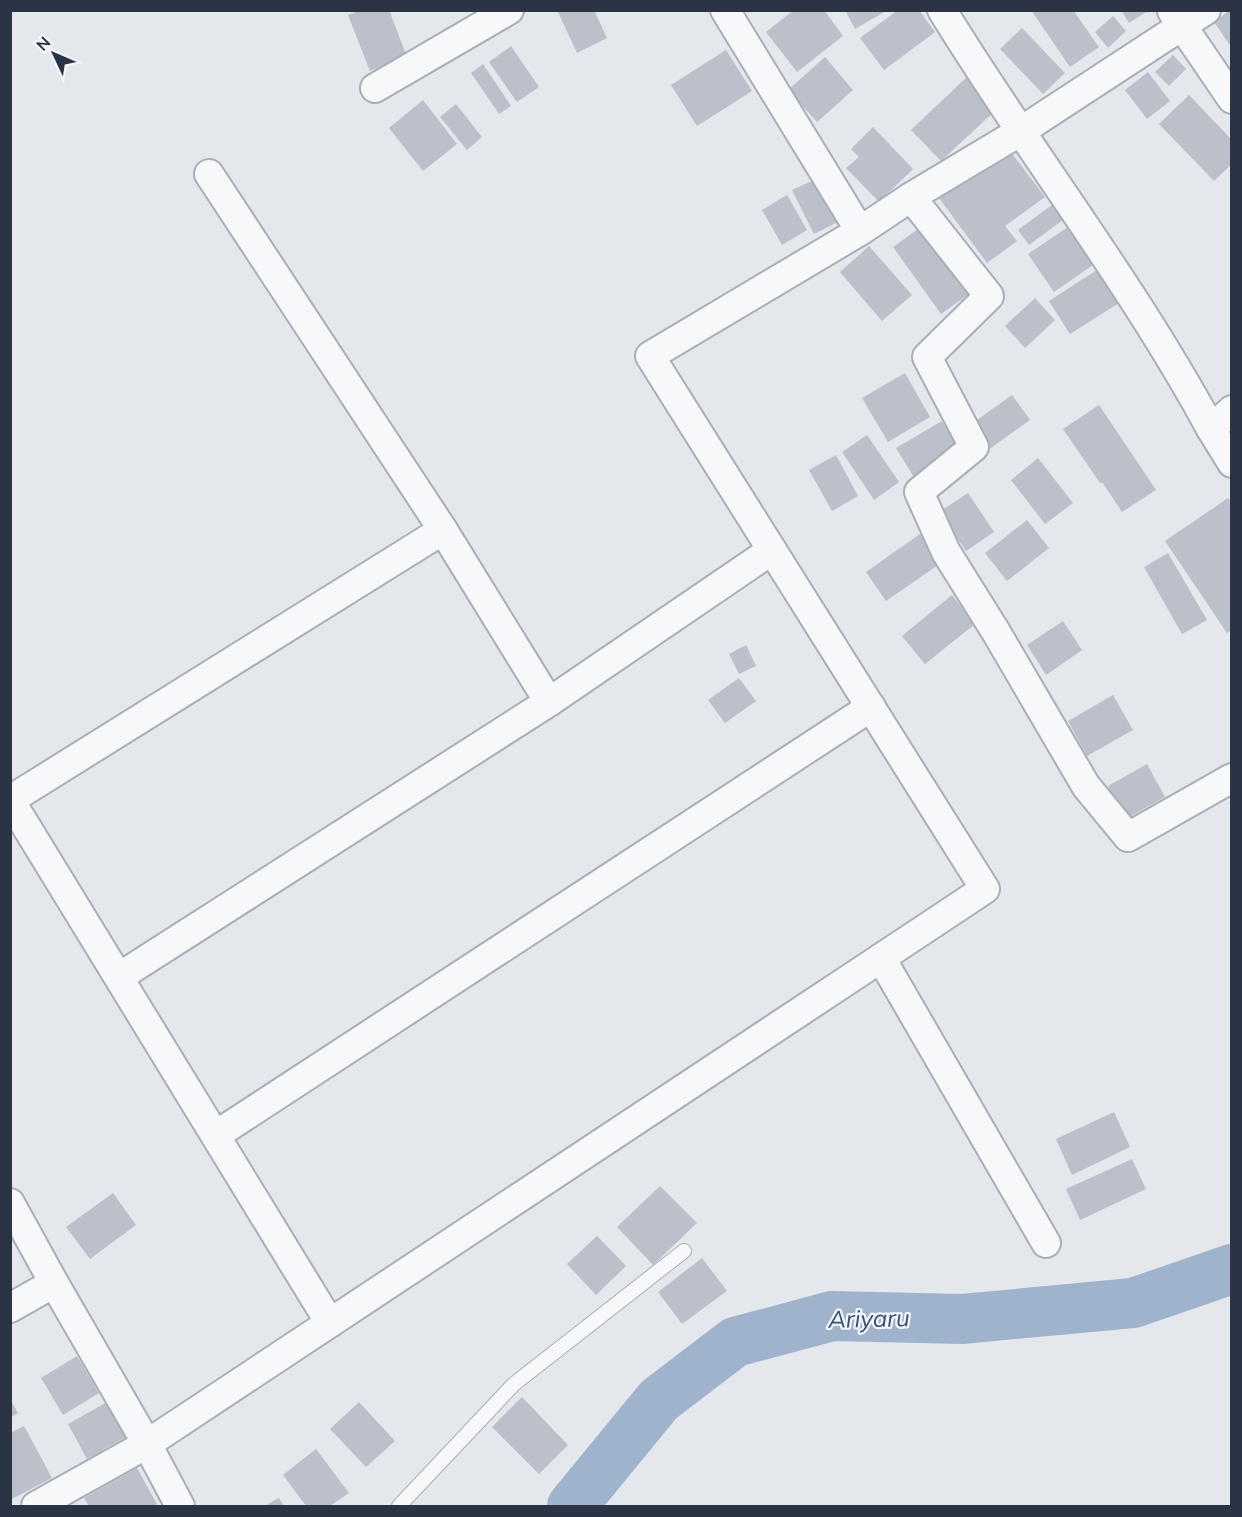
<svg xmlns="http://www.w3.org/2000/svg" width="1242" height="1517" font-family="Mulish,sans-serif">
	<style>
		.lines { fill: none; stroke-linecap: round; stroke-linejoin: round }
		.river { stroke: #9fb4cc; stroke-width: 50 }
		.building { fill: #bbc0ca }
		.service-casing { stroke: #a9aeb7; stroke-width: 16 }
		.minor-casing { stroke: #a9aeb7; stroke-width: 32 }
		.service { stroke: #f7f8fa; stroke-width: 14 }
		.minor { stroke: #f7f8fa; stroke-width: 28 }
		.labels { text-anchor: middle; stroke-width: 4.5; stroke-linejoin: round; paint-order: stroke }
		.water-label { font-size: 24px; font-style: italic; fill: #34527a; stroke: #f4f6f9 }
	</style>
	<rect width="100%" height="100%" fill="#e4e7ec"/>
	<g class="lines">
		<!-- river -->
		<path class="river" d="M572 1506 659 1400 735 1342 832 1316 962 1319 1133 1303 1232 1269"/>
	</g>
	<!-- building -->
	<g class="building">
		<path d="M361 10H389L407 57 370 71 348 15Z"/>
		<path d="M557 10H594L607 38 577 53Z"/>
		<path d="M794 10H824L843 36 797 72 766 32Z"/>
		<path d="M845 10H888L855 29Z"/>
		<path d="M898 10H919L935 32 884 70 860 38Z"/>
		<path d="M1031 10H1073L1099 47 1070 67Z"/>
		<path d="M1121 10H1149L1129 23Z"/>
		<path d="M1230 10H1232V48L1214 22Z"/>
		<path d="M1113 16 1126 31 1108 48 1095 32Z"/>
		<path d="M1022 28 1065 73 1043 94 1000 49Z"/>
		<path d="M511 46 539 87 517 102 489 62Z"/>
		<path d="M726 50 752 91 697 126 671 85Z"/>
		<path d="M1173 55 1186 69 1169 86 1155 72Z"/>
		<path d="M825 57 853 90 817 122 788 90Z"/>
		<path d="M483 64 511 106 499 114 471 73Z"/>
		<path d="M1148 72 1170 101 1147 119 1125 90Z"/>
		<path d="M967 77 997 109 941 161 911 130Z"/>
		<path d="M1189 95 1232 140V164L1214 181 1159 124Z"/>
		<path d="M423 100 457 144 423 171 389 128Z"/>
		<path d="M456 104 482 137 467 150 440 117Z"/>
		<path d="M873 127 913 169 879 202 846 168 859 157 851 149Z"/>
		<path d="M1007 147 1045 197 1005 226 1017 241 987 263 939 198Z"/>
		<path d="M818 178 840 221 814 234 792 190Z"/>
		<path d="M787 195 807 230 782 245 762 210Z"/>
		<path d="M1060 199 1071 214 1029 245 1018 230Z"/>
		<path d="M1074 223 1100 260 1054 292 1028 254Z"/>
		<path d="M921 227 969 294 941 314 893 247Z"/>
		<path d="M869 246 912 295 882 321 840 272Z"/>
		<path d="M1097 270 1119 303 1070 334 1049 301Z"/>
		<path d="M1035 298 1055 320 1025 348 1005 326Z"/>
		<path d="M905 373 930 417 888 442 862 398Z"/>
		<path d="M1012 395 1030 420 988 450 970 425Z"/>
		<path d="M1099 405 1156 490 1122 512 1102 482 1100 483 1063 429Z"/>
		<path d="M942 421 960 451 915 479 896 448Z"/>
		<path d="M867 435 899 482 874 500 842 452Z"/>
		<path d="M836 455 858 496 832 511 809 470Z"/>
		<path d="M1038 458 1073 503 1045 524 1011 480Z"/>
		<path d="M968 493 994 532 966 551 939 512Z"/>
		<path d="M1228 498 1232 504V629L1227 633 1165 541Z"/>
		<path d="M1027 520 1049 548 1007 581 985 553Z"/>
		<path d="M920 534 941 563 886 601 866 572Z"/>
		<path d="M1168 553 1207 620 1182 634 1144 567Z"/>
		<path d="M952 595 975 624 925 664 902 636Z"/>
		<path d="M1063 621 1082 650 1046 675 1027 645Z"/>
		<path d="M746 645 756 666 739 674 729 654Z"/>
		<path d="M739 678 756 701 725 723 708 700Z"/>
		<path d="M1113 695 1133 730 1087 756 1068 721Z"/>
		<path d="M1147 764 1165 797 1126 819 1108 786Z"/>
		<path d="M1114 1112 1130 1147 1072 1175 1056 1139Z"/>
		<path d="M1132 1159 1146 1189 1080 1220 1066 1189Z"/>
		<path d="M660 1186 697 1223 653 1265 617 1227Z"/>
		<path d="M113 1193 136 1225 90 1259 66 1227Z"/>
		<path d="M597 1236 626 1266 596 1295 567 1264Z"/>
		<path d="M702 1258 727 1291 682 1324 658 1292Z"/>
		<path d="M77 1356 99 1393 63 1415 41 1378Z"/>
		<path d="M522 1397 568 1445 539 1474 492 1427Z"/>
		<path d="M10 1399 18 1413 10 1418Z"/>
		<path d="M107 1402 126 1437 87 1459 68 1424Z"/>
		<path d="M359 1402 395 1441 366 1467 330 1429Z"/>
		<path d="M24 1426 52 1478 12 1499 10 1433Z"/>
		<path d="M316 1449 349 1493 330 1506H306L283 1475Z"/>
		<path d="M137 1468 158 1506H89L84 1498Z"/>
		<path d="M279 1498 284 1506H264Z"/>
	</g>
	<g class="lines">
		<defs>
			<path id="service" d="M399 1506 514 1384 684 1251"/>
			<g id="minor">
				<path d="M725 10 860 231 911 197"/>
				<path d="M942 10C1029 152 1132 283 1211 429"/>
				<path d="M1206 10 1021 131 911 197 989 296 927 357 974 447 919 492 946 552 996 632 1086 786 1128 837 1232 778"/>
				<path d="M1172 11 1232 99"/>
				<path d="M375 88 509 10"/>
				<path d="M209 174 443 530"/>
				<path d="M860 231 650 356 985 889 881 958 1046 1243"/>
				<path d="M1232 410 1211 429 1232 463"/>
				<path d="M10 800 443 530 549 702 772 550"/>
				<path d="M10 800 330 1323"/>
				<path d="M119 977 549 702"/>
				<path d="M216 1135 871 707"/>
				<path d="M10 1203 54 1283 147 1444 881 958"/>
				<path d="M10 1308 54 1283"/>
				<path d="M36 1506 147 1444 180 1506"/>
			</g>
		</defs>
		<!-- service casing -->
		<use href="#service" class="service-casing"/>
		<!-- minor casing -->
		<use href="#minor" class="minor-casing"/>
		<!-- service -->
		<use href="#service" class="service"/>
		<!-- minor -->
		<use href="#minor" class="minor"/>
	</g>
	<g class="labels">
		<!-- water labels -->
		<g class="water-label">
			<text transform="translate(869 1319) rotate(-1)" y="8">Ariyaru</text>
		</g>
	</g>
	<!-- border -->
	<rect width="1242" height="1517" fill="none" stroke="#2b3445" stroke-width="24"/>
	<!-- north arrow -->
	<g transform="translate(54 54) rotate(314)" stroke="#f4f6f9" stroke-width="4.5" paint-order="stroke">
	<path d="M0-4.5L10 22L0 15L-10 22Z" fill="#2b3445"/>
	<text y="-9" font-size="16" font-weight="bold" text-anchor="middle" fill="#2b3445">N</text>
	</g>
</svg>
